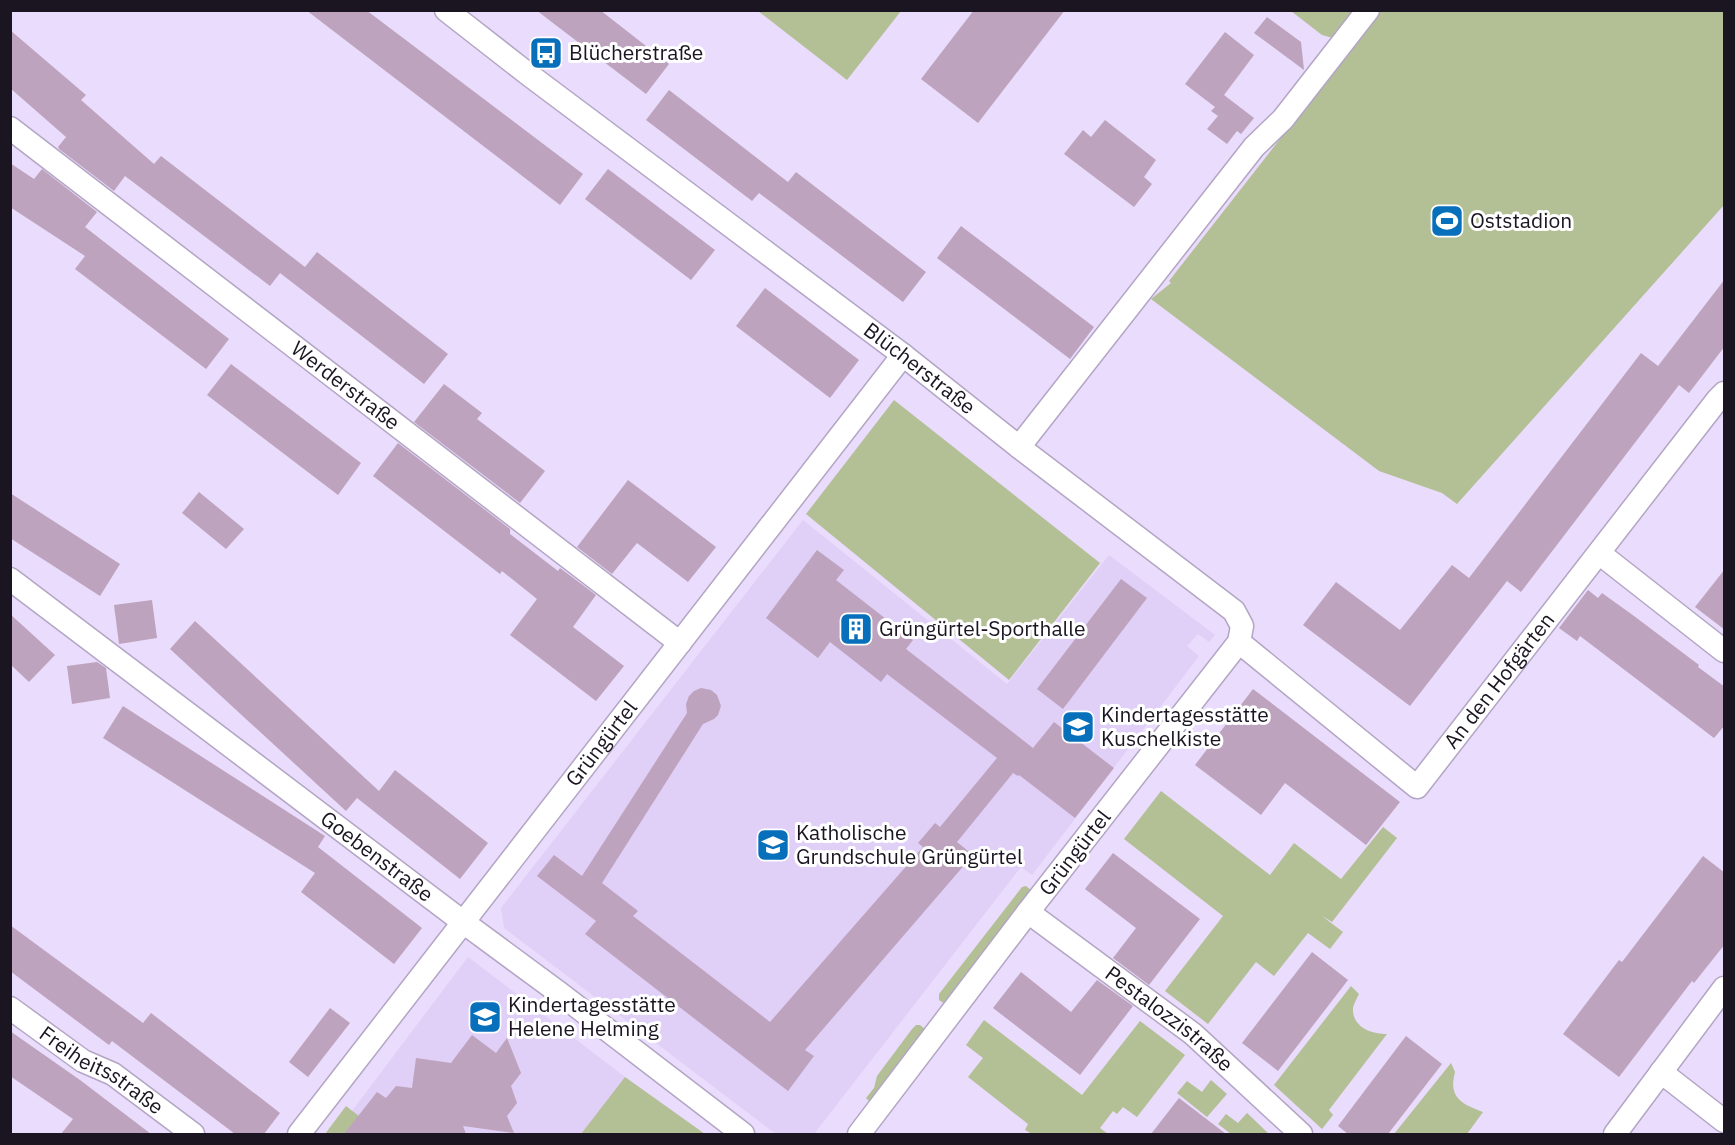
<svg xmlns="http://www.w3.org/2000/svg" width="1735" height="1145" font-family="'IBM Plex Sans',sans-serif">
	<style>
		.built { fill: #e0cff6 }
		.green { fill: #b3bf95 }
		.building { fill: #bda3bd }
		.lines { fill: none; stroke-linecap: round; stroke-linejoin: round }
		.minor-casing { stroke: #b3a5c4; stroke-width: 25 }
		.minor { stroke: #fff; stroke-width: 22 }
		.labels { text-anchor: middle; stroke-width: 6; stroke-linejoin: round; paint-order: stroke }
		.poi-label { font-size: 21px; fill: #1a1521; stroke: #fff; text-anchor: start }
		.street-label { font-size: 21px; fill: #1a1521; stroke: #fff }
	</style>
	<rect width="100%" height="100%" fill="#eadcfc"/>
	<!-- built -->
	<g class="built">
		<path d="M803 520 1007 684 1109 555 1215 635 1209 642 1198 634 1187 646 1199 656 1032 875 1021 867 814 1134H776L504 928 501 908Z"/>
		<path d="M468 957 625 1077 581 1134H382L352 1111Z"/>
	</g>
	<!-- green -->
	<g class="green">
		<path d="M758 11H901L847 80Z"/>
		<path d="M1291 11H1355L1333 38 1322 35Z"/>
		<path d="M1380 11H1724V205L1457 504 1442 493 1379 471 1151 299 1171 283 1169 281Z"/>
		<path d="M894 400 1100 563 1009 680 806 514Z"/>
		<path d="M1161 791 1270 875 1294 843 1341 879 1383 827 1397 838 1332 922 1322 916 1343 932 1330 949 1308 933 1274 976 1256 962 1208 1024 1165 991 1223 916 1124 839Z"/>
		<path d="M1026 886 1032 891 945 1004 939 1000V994L1022 887Z"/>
		<path d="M1351 986 1359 994C1357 998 1354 1003 1353 1008 1352 1027 1371 1034 1387 1034L1329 1110 1333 1115 1322 1129 1274 1085Z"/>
		<path d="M984 1020 1082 1095 1140 1021 1185 1055 1137 1117 1123 1107 1117 1114 1113 1111 1100 1128 1108 1134H1032L1025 1130 1028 1124 968 1077 983 1058 966 1045Z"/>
		<path d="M916 1025H920L926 1030 870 1102 866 1098 874 1088 877 1076 912 1029Z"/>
		<path d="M1451 1063 1455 1072C1448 1098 1462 1104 1483 1112L1467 1134H1394Z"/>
		<path d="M625 1077 705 1134H581Z"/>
		<path d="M1211 1080 1227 1094 1207 1117 1177 1093 1187 1081 1202 1092Z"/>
		<path d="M346 1106 382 1134H325Z"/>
		<path d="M1247 1113 1269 1134H1231L1218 1124 1226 1114 1238 1123Z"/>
	</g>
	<!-- building -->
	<g class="building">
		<path d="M306 10H366L583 174 560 205Z"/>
		<path d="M536 10H600L669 64 646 94Z"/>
		<path d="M974 10H1065L978 123 921 79Z"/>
		<path d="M1267 17 1301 42 1304 70 1254 33Z"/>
		<path d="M10 30 86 95 81 100 154 164 161 156 305 267 317 252 448 354 424 384 280 273 270 286 125 176 114 191 59 149 58 147 66 137 10 88Z"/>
		<path d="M1225 32 1254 55 1224 95 1254 118 1241 134 1237 131 1227 144 1207 129 1218 116 1211 111 1215 107 1185 84Z"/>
		<path d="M669 90 788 182 796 172 926 272 903 302 759 193 752 201 646 120Z"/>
		<path d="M1105 120 1156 160 1144 177 1152 184 1134 207 1064 154 1083 130 1091 137Z"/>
		<path d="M10 163 34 179 42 169 97 212 85 227 229 339 206 369 75 269 85 256 10 207Z"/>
		<path d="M608 169 715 250 691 280 585 199Z"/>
		<path d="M961 226 1094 327 1070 359 937 258Z"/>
		<path d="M1725 279V346L1689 393 1679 385 1521 592 1507 581 1410 706 1303 625 1336 582 1400 630 1452 565 1469 578 1641 353 1658 366Z"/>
		<path d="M765 288 859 360 830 398 736 326Z"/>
		<path d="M231 364 361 463 338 495 207 395Z"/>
		<path d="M444 384 482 413 477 419 545 471 520 503 414 422Z"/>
		<path d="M398 443 510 529V534L558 571 560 568 596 595 573 627 624 666 596 701 510 635 537 599 502 571 500 574 373 476Z"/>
		<path d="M628 480 716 547 688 582 637 543 612 574 577 547Z"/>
		<path d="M199 492 244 529 226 549 182 513Z"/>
		<path d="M10 493 120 564 100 596 10 538Z"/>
		<path d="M817 550 844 570 836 580 913 640 906 649 1033 748 1054 722 1114 768 1075 818 1019 775 1018 776 1013 773 957 842 973 855 805 1050 814 1056 788 1091 585 934 596 921 537 876 554 855 582 876 687 713 686 704 689 696 694 691 701 688 711 690 717 695 721 706 718 715 714 719 703 724 602 883 638 911 633 916 770 1022 923 847 918 843 935 823 940 827 997 758 887 674 881 682 830 642 818 658 766 618Z"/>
		<path d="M1725 569V630L1695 607Z"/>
		<path d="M1121 579 1147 598 1063 709 1037 689Z"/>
		<path d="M1588 590 1598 598 1602 593 1634 616 1699 665 1698 667 1725 687V725L1714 738 1580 636 1577 641 1559 628Z"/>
		<path d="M152 600 157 638 119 644 114 605Z"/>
		<path d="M10 614 55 655 29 682 10 664Z"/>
		<path d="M195 621 379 791 395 770 488 843 460 879 357 798 346 811 170 649Z"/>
		<path d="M97 662 106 668 110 698 72 704 67 666Z"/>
		<path d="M1253 689 1400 802 1366 845 1285 783 1261 815 1195 765Z"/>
		<path d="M123 706 325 836 318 847 422 928 394 964 301 892 315 873 103 738Z"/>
		<path d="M1113 853 1200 919 1149 985 1113 958 1136 928 1085 889Z"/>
		<path d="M1703 856 1725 873V944L1694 983 1692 981 1619 1077 1563 1034 1619 960 1622 962Z"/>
		<path d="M10 925 143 1023 151 1013 280 1113 264 1134H235L112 1041 109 1045 10 971Z"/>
		<path d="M1312 952 1348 980 1278 1071 1242 1043Z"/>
		<path d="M1021 972 1071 1012 1097 980 1133 1006 1080 1075 993 1008Z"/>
		<path d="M330 1008 350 1023 308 1077 289 1062Z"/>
		<path d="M10 1031 80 1080 151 1134H61L73 1119 10 1076Z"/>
		<path d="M472 1035 496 1053 507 1038 521 1073 511 1086 517 1103 507 1116 514 1133 463 1126 466 1134H344L377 1092 386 1098 396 1086 412 1088 416 1058 451 1063Z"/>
		<path d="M1406 1036 1442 1064 1388 1134H1348L1338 1126Z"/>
		<path d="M1179 1098 1226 1134H1151Z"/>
	</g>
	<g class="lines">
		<defs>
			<g id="minor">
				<path id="s1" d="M446 10 528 74 903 355 1019 447 1234 611 1242 626 1239 642 1028 912 859 1134"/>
				<path id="s2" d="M10 128 680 643"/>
				<path d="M1019 447 1254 147 1283 119 1368 10"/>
				<path d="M1599 553 1724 651"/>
				<path id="s3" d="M10 579 463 922 558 992 743 1134"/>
				<path id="s4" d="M1239 642 1417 787 1718 399 1724 393"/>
				<path id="s5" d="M1028 912 1193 1034 1301 1134"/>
				<path id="s6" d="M10 1008 83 1061 113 1074 193 1134"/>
				<path d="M1661 1072 1724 1121"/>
				<path id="s7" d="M299 1134 903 355"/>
				<path d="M1615 1134 1724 988"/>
			</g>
		</defs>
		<!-- minor casing -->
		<use href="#minor" class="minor-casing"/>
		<!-- minor -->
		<use href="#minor" class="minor"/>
	</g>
	<!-- icons -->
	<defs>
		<symbol id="bus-square" viewBox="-11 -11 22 22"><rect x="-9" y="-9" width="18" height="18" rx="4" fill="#086fbb" stroke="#fff"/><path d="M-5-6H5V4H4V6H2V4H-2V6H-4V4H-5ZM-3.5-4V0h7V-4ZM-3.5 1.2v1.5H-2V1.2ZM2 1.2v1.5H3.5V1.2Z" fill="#fff"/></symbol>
		<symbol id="stadium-square" viewBox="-11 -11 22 22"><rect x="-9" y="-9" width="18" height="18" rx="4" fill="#086fbb" stroke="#fff"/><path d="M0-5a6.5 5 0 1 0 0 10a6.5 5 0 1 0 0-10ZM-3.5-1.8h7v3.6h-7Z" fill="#fff"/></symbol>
		<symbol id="building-square" viewBox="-11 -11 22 22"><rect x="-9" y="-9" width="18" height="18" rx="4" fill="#086fbb" stroke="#fff"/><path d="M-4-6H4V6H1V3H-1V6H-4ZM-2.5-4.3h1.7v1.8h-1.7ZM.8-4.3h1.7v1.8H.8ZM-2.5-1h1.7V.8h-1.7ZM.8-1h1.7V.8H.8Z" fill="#fff"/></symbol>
		<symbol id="school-square" viewBox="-11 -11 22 22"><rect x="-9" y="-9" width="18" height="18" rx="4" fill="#086fbb" stroke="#fff"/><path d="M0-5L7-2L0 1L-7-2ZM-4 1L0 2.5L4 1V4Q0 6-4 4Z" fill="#fff"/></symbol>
	</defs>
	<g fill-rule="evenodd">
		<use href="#bus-square" x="527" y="34" width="38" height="38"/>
		<use href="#stadium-square" x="1428" y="202" width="38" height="38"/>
		<use href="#building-square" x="837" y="610" width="38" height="38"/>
		<use href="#school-square" x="1059" y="708" width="38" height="38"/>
		<use href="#school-square" x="754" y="826" width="38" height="38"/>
		<use href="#school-square" x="466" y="998" width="38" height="38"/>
	</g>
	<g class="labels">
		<!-- poi labels -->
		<g class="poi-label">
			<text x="569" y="60">Blücherstraße</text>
			<text x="1470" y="228">Oststadion</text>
			<text x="879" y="636">Grüngürtel-Sporthalle</text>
			<text x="1101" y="722">Kindertagesstätte<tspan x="1101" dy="24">Kuschelkiste</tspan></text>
			<text x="796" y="840">Katholische<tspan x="796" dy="24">Grundschule Grüngürtel</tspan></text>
			<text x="508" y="1012">Kindertagesstätte<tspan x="508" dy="24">Helene Helming</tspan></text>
		</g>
		<!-- street labels -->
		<g class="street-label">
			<text dy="7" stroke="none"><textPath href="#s1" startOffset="594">Blücherstraße</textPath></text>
			<text dy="7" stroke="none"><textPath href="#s2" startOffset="423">Werderstraße</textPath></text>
			<text dy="7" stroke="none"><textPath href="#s4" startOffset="364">An den Hofgärten</textPath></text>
			<text dy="7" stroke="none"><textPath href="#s7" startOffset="494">Grüngürtel</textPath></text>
			<text transform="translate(1075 853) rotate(-52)" y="7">Grüngürtel</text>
			<text dy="7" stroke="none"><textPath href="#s3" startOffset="460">Goebenstraße</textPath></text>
			<text dy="7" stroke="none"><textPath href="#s5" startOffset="177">Pestalozzistraße</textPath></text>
			<text dy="7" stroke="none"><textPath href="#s6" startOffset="111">Freiheitsstraße</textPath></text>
		</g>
	</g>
	<!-- border -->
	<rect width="1735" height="1145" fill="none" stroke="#1a1521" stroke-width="24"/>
</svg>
